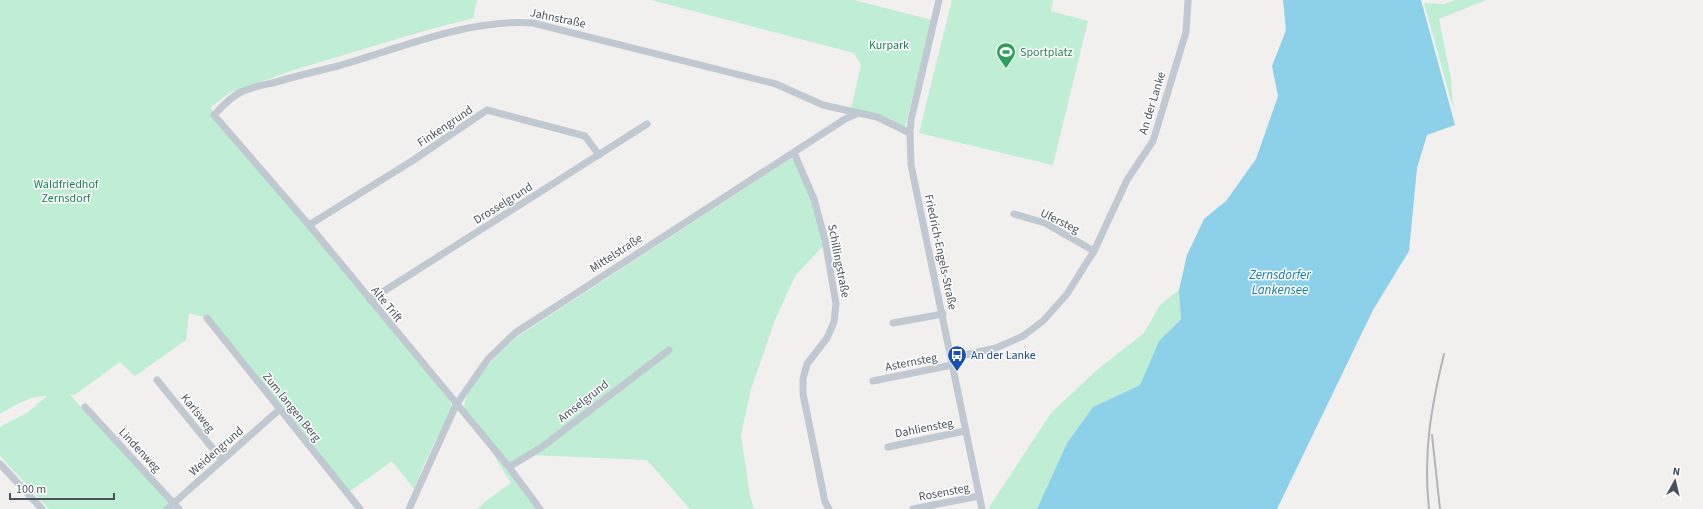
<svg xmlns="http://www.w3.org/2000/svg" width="1703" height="509" font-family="'Source Sans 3',sans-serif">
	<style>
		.green { fill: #bfeed4 }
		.water { fill: #8dd0ea }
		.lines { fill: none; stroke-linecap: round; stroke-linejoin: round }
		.minor { stroke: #c0c8d1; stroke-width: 7 }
		.rail { stroke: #b1b4b9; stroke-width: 2 }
		.labels { text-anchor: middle; stroke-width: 3; stroke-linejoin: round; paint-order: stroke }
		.street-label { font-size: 12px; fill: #48515c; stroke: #fff }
		.park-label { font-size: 12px; fill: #197d52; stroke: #fff }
		.leisure-label { font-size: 12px; fill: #27864d; stroke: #fff; text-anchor: start }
		.transit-label { font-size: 12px; fill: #164399; stroke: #fff; text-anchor: start }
		.water-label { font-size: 13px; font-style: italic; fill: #0f7da8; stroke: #fff }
	</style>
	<rect width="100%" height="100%" fill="#f2efef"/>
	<!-- green -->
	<g class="green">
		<path d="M0 0H477L473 18 417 33 297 69 229 93 211 107 214 115 262 170 450 401 452 407 425 462 414 489 392 461 349 492 207 318 189 313 186 340 135 376 120 362 76 394 70 395 170 503 163 509H49L0 456V427L28 412 47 396C30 395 14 406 0 414Z"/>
		<path d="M651 0H854L932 20 905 127 851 109 861 65 854 53Z"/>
		<path d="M952 0H1053L1051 11 1088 21 1053 165 919 133Z"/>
		<path d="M1455 0H1486L1439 19 1451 79 1453 108 1424 3 1444 4Z"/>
		<path d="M793 157 812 200 823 246 795 276 775 320 751 389 741 435 750 496 754 509H690L647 460 529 455 512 468 539 502 543 509H477L487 500 511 483 464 407C467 384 500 352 517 337Z"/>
		<path d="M1179 290 1183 316 1159 341 1140 385 1093 407 1067 443 1037 509H988L1051 413 1097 370 1144 333 1160 305Z"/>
	</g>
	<!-- water -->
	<path class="water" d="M1283 0H1421L1455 125 1427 135 1417 168 1409 251 1373 310 1277 509H1037L1067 443 1093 407 1140 385 1159 341 1181 319 1179 290 1187 255 1204 219 1226 201 1256 159 1278 96 1272 66 1286 30Z"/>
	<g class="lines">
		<!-- minor -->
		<g class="minor">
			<path d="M939 0 911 120 910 133 911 165 982 509"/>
			<path d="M794 153 814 199 825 240 836 304 834 322 827 338 807 364 803 379V394L825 502 829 509"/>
			<path d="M1014 214 1045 223 1094 251"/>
			<path d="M309 225 412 161 487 110 585 136 599 155"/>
			<path d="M370 300 647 124"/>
			<path d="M207 318 360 509"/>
			<path d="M893 323 943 314"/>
			<path d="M951 358 996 348 1023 336 1043 321 1067 294 1094 251 1127 180 1153 141 1186 32 1188 0"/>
			<path d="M157 380 222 460"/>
			<path d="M873 381 952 365"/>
			<path d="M85 407 179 509"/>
			<path d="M888 447 965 431"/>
			<path d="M0 464 42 509"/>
			<path d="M509 467 542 447 669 350"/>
			<path d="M167 509 280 409"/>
			<path d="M409 509 456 405 488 359 515 333 845 119 856 114"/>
			<path d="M540 509 509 467 309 225 214 115C223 106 229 98 241 92 251 87 264 85 276 82 296 76 317 71 338 66 398 49 470 18 533 23L776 84 823 105 877 117 910 133"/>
			<path d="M913 509 979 496"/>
		</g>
		<!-- rail -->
		<g class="rail">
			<path d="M1432 435 1440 509"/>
			<path d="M1429 509C1423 453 1431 408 1444 354"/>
		</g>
	</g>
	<!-- icons -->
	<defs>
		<symbol id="stadium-pin" viewBox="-11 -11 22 30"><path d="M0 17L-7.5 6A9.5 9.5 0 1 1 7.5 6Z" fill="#2e9e5b" stroke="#fff"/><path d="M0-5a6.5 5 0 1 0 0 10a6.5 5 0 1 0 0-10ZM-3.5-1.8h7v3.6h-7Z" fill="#fff"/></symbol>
		<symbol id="bus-pin" viewBox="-11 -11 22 30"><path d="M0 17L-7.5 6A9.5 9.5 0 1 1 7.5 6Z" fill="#1a4fb4" stroke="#fff"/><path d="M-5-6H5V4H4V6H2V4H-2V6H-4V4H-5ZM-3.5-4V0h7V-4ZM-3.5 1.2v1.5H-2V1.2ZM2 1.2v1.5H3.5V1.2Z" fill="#fff"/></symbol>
	</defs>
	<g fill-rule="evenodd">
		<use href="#stadium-pin" x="995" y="41" width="22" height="30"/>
		<use href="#bus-pin" x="946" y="344" width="22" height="30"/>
	</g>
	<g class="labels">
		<!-- street labels -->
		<g class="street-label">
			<text transform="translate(558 18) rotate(12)" y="4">Jahnstraße</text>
			<text transform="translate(1152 103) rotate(-73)" y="4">An der Lanke</text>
			<text transform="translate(445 126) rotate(-34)" y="4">Finkengrund</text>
			<text transform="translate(503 203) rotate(-32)" y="4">Drosselgrund</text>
			<text transform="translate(1060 221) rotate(26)" y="4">Ufersteg</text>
			<text transform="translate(941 252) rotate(78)" y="4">Friedrich-Engels-Straße</text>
			<text transform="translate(616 253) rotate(-33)" y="4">Mittelstraße</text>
			<text transform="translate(839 261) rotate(79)" y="4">Schillingstraße</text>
			<text transform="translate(387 304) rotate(51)" y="4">Alte Trift</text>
			<text transform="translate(911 362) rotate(-11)" y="4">Asternsteg</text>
			<text transform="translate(583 401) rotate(-38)" y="4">Amselgrund</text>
			<text transform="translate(292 407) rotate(51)" y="4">Zum langen Berg</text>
			<text transform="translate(198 413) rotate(51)" y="4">Karlsweg</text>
			<text transform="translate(924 428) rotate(-11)" y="4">Dahliensteg</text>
			<text transform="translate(140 450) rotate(47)" y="4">Lindenweg</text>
			<text transform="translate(216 451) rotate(-41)" y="4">Weidengrund</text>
			<text transform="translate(944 492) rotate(-11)" y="4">Rosensteg</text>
		</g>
		<!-- park labels -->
		<g class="park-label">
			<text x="889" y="49">Kurpark</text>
			<text x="66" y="188">Waldfriedhof<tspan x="66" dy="14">Zernsdorf</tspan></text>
		</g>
		<!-- leisure labels -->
		<g class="leisure-label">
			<text x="1020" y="56">Sportplatz</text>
		</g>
		<!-- transit labels -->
		<g class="transit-label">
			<text x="971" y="359">An der Lanke</text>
		</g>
		<!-- water labels -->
		<g class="water-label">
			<text x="1280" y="279">Zernsdorfer<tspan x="1280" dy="15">Lankensee</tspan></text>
		</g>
	</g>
	<!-- north arrow -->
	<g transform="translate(1675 481) rotate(8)" stroke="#ffffff" stroke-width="3" paint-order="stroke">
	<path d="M0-3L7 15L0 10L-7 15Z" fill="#48515c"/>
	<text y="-6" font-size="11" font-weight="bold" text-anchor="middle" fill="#48515c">N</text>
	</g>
	<!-- scale -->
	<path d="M10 493v6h104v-6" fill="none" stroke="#48515c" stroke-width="2"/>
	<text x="16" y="493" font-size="12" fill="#48515c" stroke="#ffffff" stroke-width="3" paint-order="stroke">100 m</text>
</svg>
